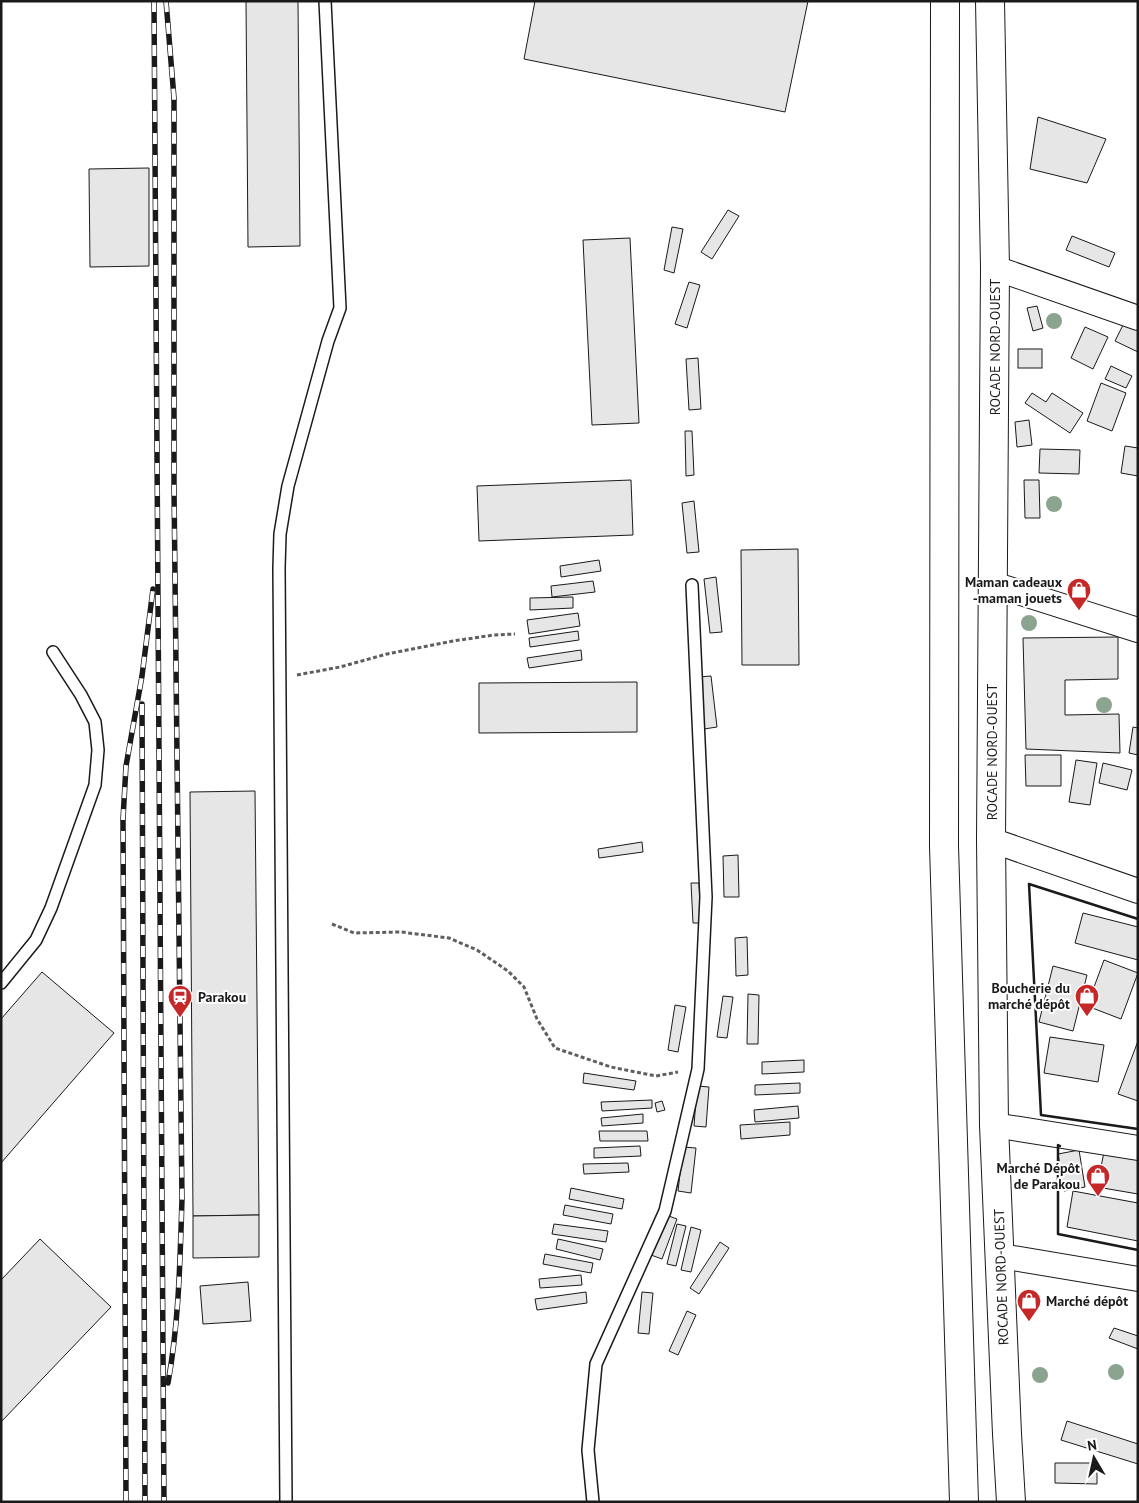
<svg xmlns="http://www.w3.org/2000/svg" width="1139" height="1503" font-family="'PT Sans',sans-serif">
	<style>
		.building { fill: #e6e6e6; stroke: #1a1a1a }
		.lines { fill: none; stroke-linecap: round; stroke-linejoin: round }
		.lane-casing { stroke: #1a1a1a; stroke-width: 14 }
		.street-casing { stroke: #1a1a1a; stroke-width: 26 }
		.primary-casing { stroke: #1a1a1a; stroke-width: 30 }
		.path { stroke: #5f5f5f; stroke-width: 3; stroke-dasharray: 4 2.5; stroke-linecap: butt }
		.lane { stroke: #fff; stroke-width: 11 }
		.street { stroke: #fff; stroke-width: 24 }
		.primary { stroke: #fff; stroke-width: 28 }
		.rail-casing { stroke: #1a1a1a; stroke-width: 5.5 }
		.rail { stroke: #fff; stroke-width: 4; stroke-dasharray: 11; stroke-linecap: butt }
		.wall { stroke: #1a1a1a; stroke-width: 2.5 }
		.tree { fill: #8aa48f }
		.labels { text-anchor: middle; stroke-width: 4; stroke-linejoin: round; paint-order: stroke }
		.street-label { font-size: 14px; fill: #1a1a1a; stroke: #fff }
		.poi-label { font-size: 14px; font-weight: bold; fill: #1a1a1a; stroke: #fff; text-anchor: end }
	</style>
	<rect width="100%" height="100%" fill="#fff"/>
	<!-- building -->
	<g class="building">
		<path d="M246 1H298L300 246 248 247Z"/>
		<path d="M535 1H808L785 112 524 59Z"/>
		<path d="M1038 117 1106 139 1087 183 1030 169Z"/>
		<path d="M149 168V266L90 267 89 169Z"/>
		<path d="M728 210 739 216 712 259 701 252Z"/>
		<path d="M672 227 683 229 674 273 664 270Z"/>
		<path d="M1072 236 1115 253 1109 267 1066 250Z"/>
		<path d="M630 238 639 423 592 425 583 240Z"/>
		<path d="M689 282 700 285 687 328 675 324Z"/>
		<path d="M1037 306 1043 328 1033 331 1027 308Z"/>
		<path d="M1128 315 1138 320V352L1115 341Z"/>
		<path d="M1085 327 1108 337 1093 369 1071 358Z"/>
		<rect x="1018" y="349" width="24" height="19"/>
		<path d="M698 358 701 409 689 410 686 359Z"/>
		<path d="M1111 366 1132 376 1126 388 1105 379Z"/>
		<path d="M1101 383 1126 393 1112 431 1087 421Z"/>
		<path d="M1032 393 1046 402 1052 393 1083 413 1070 433 1025 403Z"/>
		<path d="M1029 420 1032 445 1017 447 1015 422Z"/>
		<path d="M685 431H692L694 475 686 476Z"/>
		<path d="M1125 446 1138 448V476L1121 473Z"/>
		<path d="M1040 449 1080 450 1079 474 1039 473Z"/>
		<path d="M631 480 633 535 479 541 477 486Z"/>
		<path d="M1024 480H1039L1040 518H1025Z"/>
		<path d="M694 501 699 552 687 553 682 503Z"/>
		<path d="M798 549 799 665H742L741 550Z"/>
		<path d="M599 560 601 571 561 577 560 566Z"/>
		<path d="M716 577 722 632 710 633 704 579Z"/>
		<path d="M593 581 595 592 552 597 551 586Z"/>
		<path d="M573 597V608L530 610V598Z"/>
		<path d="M578 613 580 626 529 634 527 620Z"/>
		<path d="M578 631 579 640 530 647 529 638Z"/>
		<path d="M1118 637V679L1065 680V715L1119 714 1120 753 1026 749 1023 638Z"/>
		<path d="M581 650 582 660 529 668 527 658Z"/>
		<path d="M711 676 717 727 704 729 698 677Z"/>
		<path d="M637 682V732L479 733V683Z"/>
		<path d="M1133 727 1138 728V755L1129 753Z"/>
		<path d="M1025 755H1061V786H1026Z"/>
		<path d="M1076 760 1097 763 1090 805 1069 802Z"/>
		<path d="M1103 763 1132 770 1127 790 1099 783Z"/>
		<path d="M255 791 259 1215 193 1216 190 792Z"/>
		<path d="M642 842 643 852 599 858 598 849Z"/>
		<path d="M738 855 739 897H724L723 856Z"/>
		<path d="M691 883H699L701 923H693Z"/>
		<path d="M1083 913 1138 927V960L1075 943Z"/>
		<path d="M747 937 748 975 736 976 735 938Z"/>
		<path d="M1104 960 1138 973 1121 1019 1087 1006Z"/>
		<path d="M1053 966 1087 975 1073 1031 1039 1022Z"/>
		<path d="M42 972 114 1033 1 1163V1019Z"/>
		<path d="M748 994 759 995 758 1044H747Z"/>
		<path d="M723 996 733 997 727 1038 717 1037Z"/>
		<path d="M675 1005 686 1007 678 1052 668 1050Z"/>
		<path d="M1050 1037 1104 1045 1098 1082 1044 1073Z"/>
		<path d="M1138 1041V1101L1118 1094Z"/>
		<path d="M804 1060V1072L762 1074V1062Z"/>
		<path d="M584 1073 636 1081 634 1090 583 1083Z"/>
		<path d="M800 1083V1093L755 1095V1085Z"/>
		<path d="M697 1086 709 1087 706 1127 694 1126Z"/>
		<path d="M652 1100V1108L602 1111 601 1102Z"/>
		<path d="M662 1101 665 1110 657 1112 655 1103Z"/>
		<path d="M798 1106 799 1118 755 1122 754 1110Z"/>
		<path d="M643 1114V1123L602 1126 601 1118Z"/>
		<path d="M790 1122V1135L741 1139 740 1125Z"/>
		<path d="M599 1131H647L648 1141H600Z"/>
		<path d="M640 1146 641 1156 594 1158V1148Z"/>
		<path d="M683 1147 696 1148 691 1193 678 1191Z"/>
		<path d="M1079 1150 1085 1187 1064 1191 1058 1154Z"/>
		<path d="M1104 1152 1138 1159V1194L1097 1187Z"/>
		<path d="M628 1163 629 1172 584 1174 583 1164Z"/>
		<path d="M571 1188 624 1199 622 1209 569 1199Z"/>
		<path d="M1073 1191 1138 1203V1241L1067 1227Z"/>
		<path d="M565 1205 613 1214 611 1224 563 1215Z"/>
		<path d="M259 1215V1257L193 1258V1216Z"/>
		<path d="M666 1215 677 1219 662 1259 651 1255Z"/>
		<path d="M554 1224 608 1231 606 1242 552 1234Z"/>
		<path d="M677 1224 686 1226 676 1266 667 1264Z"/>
		<path d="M691 1227 701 1230 691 1272 681 1270Z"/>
		<path d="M40 1239 111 1307 1 1422V1280Z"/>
		<path d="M558 1239 603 1249 600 1260 556 1249Z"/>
		<path d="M720 1242 729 1248 699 1294 690 1288Z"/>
		<path d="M545 1254 593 1263 591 1273 543 1264Z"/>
		<path d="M581 1275 582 1285 540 1288 539 1279Z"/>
		<path d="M248 1282 251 1321 203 1324 200 1286Z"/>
		<path d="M586 1292 587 1303 537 1310 535 1299Z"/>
		<path d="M642 1292 653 1293 649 1334 638 1333Z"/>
		<path d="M687 1311 696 1315 678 1355 669 1351Z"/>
		<path d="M1114 1328 1138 1336V1349L1109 1338Z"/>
		<path d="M1067 1421 1138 1444V1464L1061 1440Z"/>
		<path d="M1055 1463H1097V1484L1055 1483Z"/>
	</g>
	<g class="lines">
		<defs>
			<g id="lane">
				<path d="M1 983 36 940 51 908 95 785 98 750 95 722 81 695 53 652"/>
				<path d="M286 1502 279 568 280 534 288 486 328 341 340 308 325 1"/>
				<path d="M593 1502 588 1450 596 1364 665 1211 698 1069 706 897 692 585"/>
			</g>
			<g id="street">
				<path d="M995 268 1138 318"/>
				<path d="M993 584 1138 630"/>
				<path d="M991 840 1138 891"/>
				<path d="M994 1125 1138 1148"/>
				<path d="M1001 1256 1138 1279"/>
			</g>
			<g id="primary">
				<path d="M945 1 944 846 964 1502"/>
				<path d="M990 1 995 268 991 840 994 1125 1007 1434 1011 1502"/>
			</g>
		</defs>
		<!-- lane casing -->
		<use href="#lane" class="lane-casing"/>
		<!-- street casing -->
		<use href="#street" class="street-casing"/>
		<!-- primary casing -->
		<use href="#primary" class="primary-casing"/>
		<!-- path -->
		<g class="path">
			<path d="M297 675 340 667 387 654 453 641 494 635 515 634"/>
			<path d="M332 924 354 933 401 932 449 938 477 950 508 971 524 987 537 1019 555 1048 611 1067 656 1076 678 1072"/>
		</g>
		<!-- lane -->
		<use href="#lane" class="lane"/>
		<!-- street -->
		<use href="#street" class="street"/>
		<!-- primary -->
		<use href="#primary" class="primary"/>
		<defs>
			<g id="rail">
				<path d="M154 1 164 1502"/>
				<path d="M166 1 174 98V488L182 1199C180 1261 179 1322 168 1383"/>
				<path d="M142 704 145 1502"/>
				<path d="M126 1502 123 819 126 766 142 676 153 589"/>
			</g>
		</defs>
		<!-- rail casing -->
		<use href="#rail" class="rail-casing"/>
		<!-- rail -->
		<use href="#rail" class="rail"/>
		<!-- wall -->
		<g class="wall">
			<path d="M1138 919 1029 884 1041 1115 1138 1129"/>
			<path d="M1060 1146 1058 1145V1234L1138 1250"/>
		</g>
	</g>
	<!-- trees -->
	<g class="tree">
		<circle cx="1054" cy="321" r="8"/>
		<circle cx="1054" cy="504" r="8"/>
		<circle cx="1029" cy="623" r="8"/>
		<circle cx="1104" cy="705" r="8"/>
		<circle cx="1116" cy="1372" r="8"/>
		<circle cx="1040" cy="1375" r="8"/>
	</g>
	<!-- icons -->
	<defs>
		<symbol id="shop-pin" viewBox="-11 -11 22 30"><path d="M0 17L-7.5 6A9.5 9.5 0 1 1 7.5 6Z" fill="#c62828" stroke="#fff"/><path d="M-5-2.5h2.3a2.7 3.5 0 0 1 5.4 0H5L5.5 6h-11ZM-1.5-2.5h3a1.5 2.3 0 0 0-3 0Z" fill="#fff"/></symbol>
		<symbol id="station-pin" viewBox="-11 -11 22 30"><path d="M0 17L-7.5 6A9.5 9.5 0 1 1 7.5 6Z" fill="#c62828" stroke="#fff"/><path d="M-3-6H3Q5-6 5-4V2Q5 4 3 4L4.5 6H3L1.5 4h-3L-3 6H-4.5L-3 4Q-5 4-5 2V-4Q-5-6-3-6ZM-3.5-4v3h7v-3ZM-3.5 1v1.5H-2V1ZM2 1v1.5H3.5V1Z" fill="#fff"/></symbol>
	</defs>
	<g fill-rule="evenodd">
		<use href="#shop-pin" x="1065" y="576" width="28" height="38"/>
		<use href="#shop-pin" x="1073" y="982" width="28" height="38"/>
		<use href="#station-pin" x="166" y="983" width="28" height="38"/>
		<use href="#shop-pin" x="1084" y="1162" width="28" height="38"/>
		<use href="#shop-pin" x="1015" y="1287" width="28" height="38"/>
	</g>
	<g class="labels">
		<!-- street labels -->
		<g class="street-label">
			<text transform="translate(995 347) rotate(-90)" y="5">ROCADE NORD-OUEST</text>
			<text transform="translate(992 752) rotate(-90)" y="5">ROCADE NORD-OUEST</text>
			<text transform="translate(1001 1277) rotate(-92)" y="5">ROCADE NORD-OUEST</text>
		</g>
		<!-- poi labels -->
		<g class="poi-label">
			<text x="1062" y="587">Maman cadeaux<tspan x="1062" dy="16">-maman jouets</tspan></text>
			<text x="1070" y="993">Boucherie du<tspan x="1070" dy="16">marché dépôt</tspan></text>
			<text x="198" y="1002" text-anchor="start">Parakou</text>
			<text x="1080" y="1173">Marché Dépôt<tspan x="1080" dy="16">de Parakou</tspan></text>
			<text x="1046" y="1306" text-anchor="start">Marché dépôt</text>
		</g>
	</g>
	<!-- border -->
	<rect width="1139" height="1503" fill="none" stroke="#1a1a1a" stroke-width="5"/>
	<!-- north arrow -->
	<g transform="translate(1094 1458) rotate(351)" stroke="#ffffff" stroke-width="4" paint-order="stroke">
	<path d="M0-4L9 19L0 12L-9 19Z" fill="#1a1a1a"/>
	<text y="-8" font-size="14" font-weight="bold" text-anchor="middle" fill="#1a1a1a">N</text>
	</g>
</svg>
